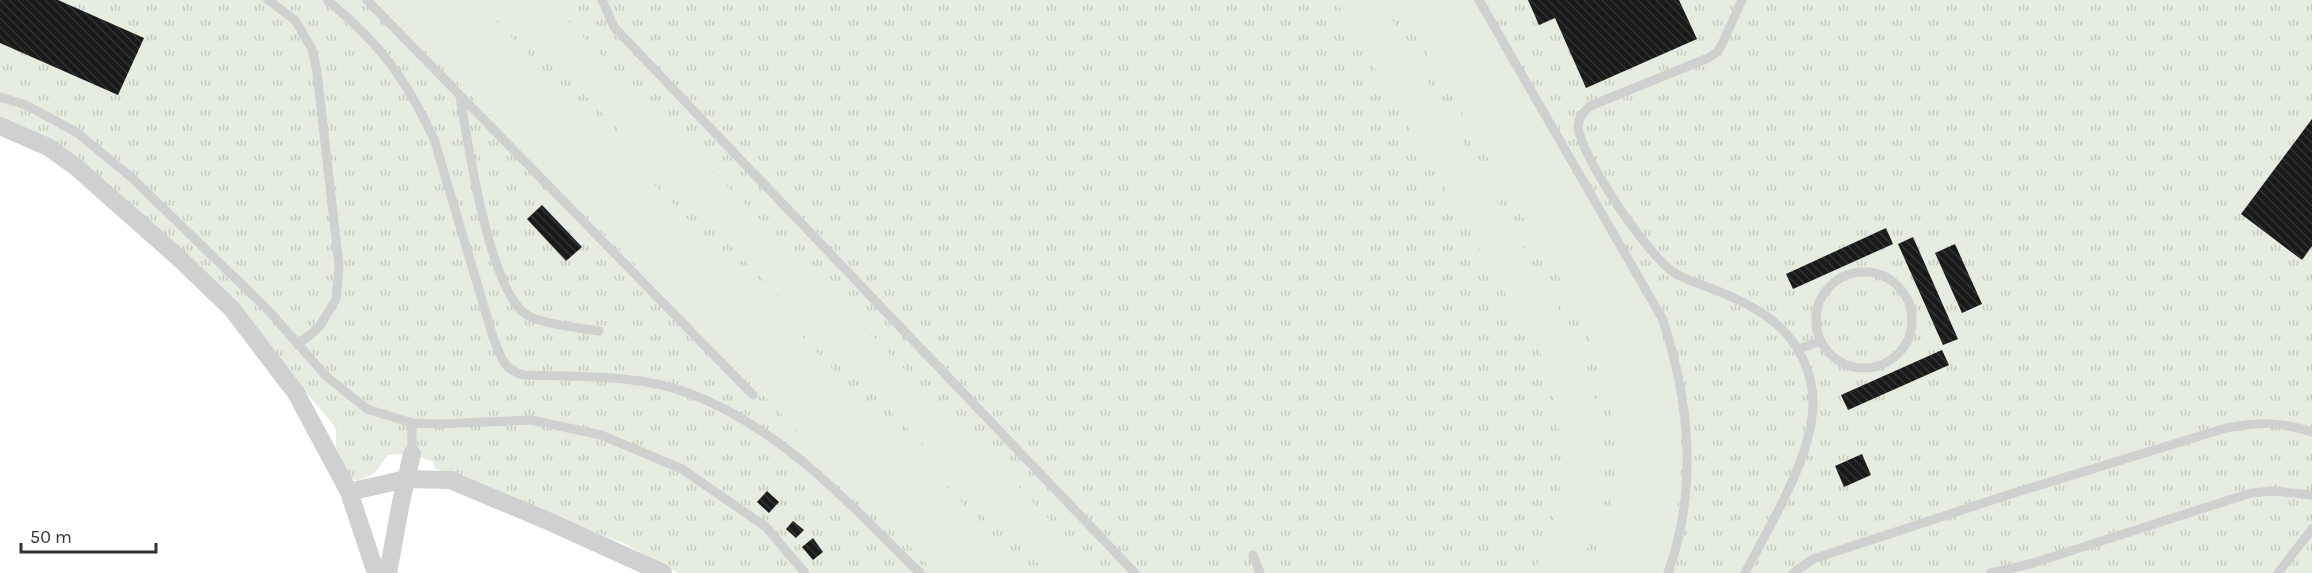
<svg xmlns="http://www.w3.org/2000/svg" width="2312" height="573" font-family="Karla,sans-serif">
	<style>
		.park { fill: url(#park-tufts) }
		.pitch { fill: #e6ecdf }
		.building { fill: url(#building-back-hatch) }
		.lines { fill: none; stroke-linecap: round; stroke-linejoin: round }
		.service { stroke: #d0d0d0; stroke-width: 9 }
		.minor { stroke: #d0d0d0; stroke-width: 18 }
	</style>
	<defs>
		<pattern id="park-tufts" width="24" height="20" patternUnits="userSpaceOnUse" patternTransform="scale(1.5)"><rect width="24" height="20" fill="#e6ecdf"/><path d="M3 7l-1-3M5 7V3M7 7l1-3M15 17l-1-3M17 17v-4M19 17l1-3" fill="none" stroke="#c6cbc0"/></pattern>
		<pattern id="building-back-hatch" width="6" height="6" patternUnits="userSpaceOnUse" patternTransform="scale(1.5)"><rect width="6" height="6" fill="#1a1a1a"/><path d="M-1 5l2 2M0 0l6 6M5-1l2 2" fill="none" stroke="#333"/></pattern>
	</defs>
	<rect width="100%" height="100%" fill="#fff"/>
	<!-- park -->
	<path class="park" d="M0 0H2312V573H678L625 544 434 468V462L412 454 388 455 375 473 358 481C335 474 336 449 336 428L274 354 187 260 0 121Z"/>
	<!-- pitch -->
	<g class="pitch">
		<path d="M378 0H476L1030 573H936Z"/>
		<path d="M493 0H548L1101 573H1047Z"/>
		<path d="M1335 0H1381L1580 346C1608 424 1613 496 1577 573H1533C1570 500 1568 432 1542 356Z"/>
		<path d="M1396 0H1473L1654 314C1688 405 1690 480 1662 573H1590C1621 506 1621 424 1597 356 1579 302 1539 246 1510 196 1472 131 1434 65 1396 0Z"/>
	</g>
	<!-- building -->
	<g class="building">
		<path d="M0 0H58L144 38 118 95 0 43Z"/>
		<path d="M1528 0H1679L1697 39 1586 88 1555 18 1539 25Z"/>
		<path d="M2312 119V246L2302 260 2241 214Z"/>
		<path d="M542 205 582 247 566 261 527 219Z"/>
		<path d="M1886 228 1893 244 1793 289 1786 274Z"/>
		<path d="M1913 237 1958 339 1943 345 1898 244Z"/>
		<path d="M1955 244 1982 304 1962 313 1935 253Z"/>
		<path d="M1942 350 1949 365 1848 410 1841 395Z"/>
		<path d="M1862 454 1871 475 1844 487 1835 466Z"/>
		<path d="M767 491 779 502 769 513 757 502Z"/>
		<path d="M793 521 804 530 796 538 786 529Z"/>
		<path d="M813 538 823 552 813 560 802 547Z"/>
	</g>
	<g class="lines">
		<!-- service -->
		<g class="service">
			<path d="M268 0 295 20 312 49 317 72 339 266 336 299 320 326 298 345"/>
			<path d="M327 0C379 42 406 79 434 139L493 337C501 356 502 370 524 375 578 377 639 374 691 394 783 429 851 506 920 573"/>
			<path d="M367 0 753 395"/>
			<path d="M602 0 614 27 1135 573"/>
			<path d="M1479 0 1662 318C1690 400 1698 489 1668 573"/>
			<path d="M1742 0 1722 44 1717 52 1708 58 1590 106C1585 111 1579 116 1578 125 1578 153 1648 256 1673 272 1685 280 1701 284 1715 290 1762 308 1799 331 1811 383 1824 441 1771 522 1745 573"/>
			<path d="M460 96C468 144 488 283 524 313 538 324 581 328 599 331"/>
			<path d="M0 97 26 105 76 132 131 177 268 310 326 376 367 409 412 423"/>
			<circle cx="1864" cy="320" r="48"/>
			<path d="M1799 349 1821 341"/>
			<path d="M412 454V423L439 424 531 420 601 435 682 469 766 527 805 573"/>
			<path d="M1253 555 1260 573"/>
			<path d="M1793 573 1813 559 2014 493 2226 428C2263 422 2275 421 2312 432"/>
			<path d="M1991 573 2030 564 2251 493 2275 491 2312 495"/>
			<path d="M2278 573 2312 529"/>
		</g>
		<!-- minor -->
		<g class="minor">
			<path d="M0 126 48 147 76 167 180 259 232 309 296 393 349 492 376 573"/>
			<path d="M349 492 406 479 450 480 548 521 663 573"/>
			<path d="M388 573 401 502 412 454"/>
		</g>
	</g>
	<!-- scale -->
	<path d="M21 543v9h135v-9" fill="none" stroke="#333333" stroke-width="3"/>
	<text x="30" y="543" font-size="18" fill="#333333" stroke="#ffffff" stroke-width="4.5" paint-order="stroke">50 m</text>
</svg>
